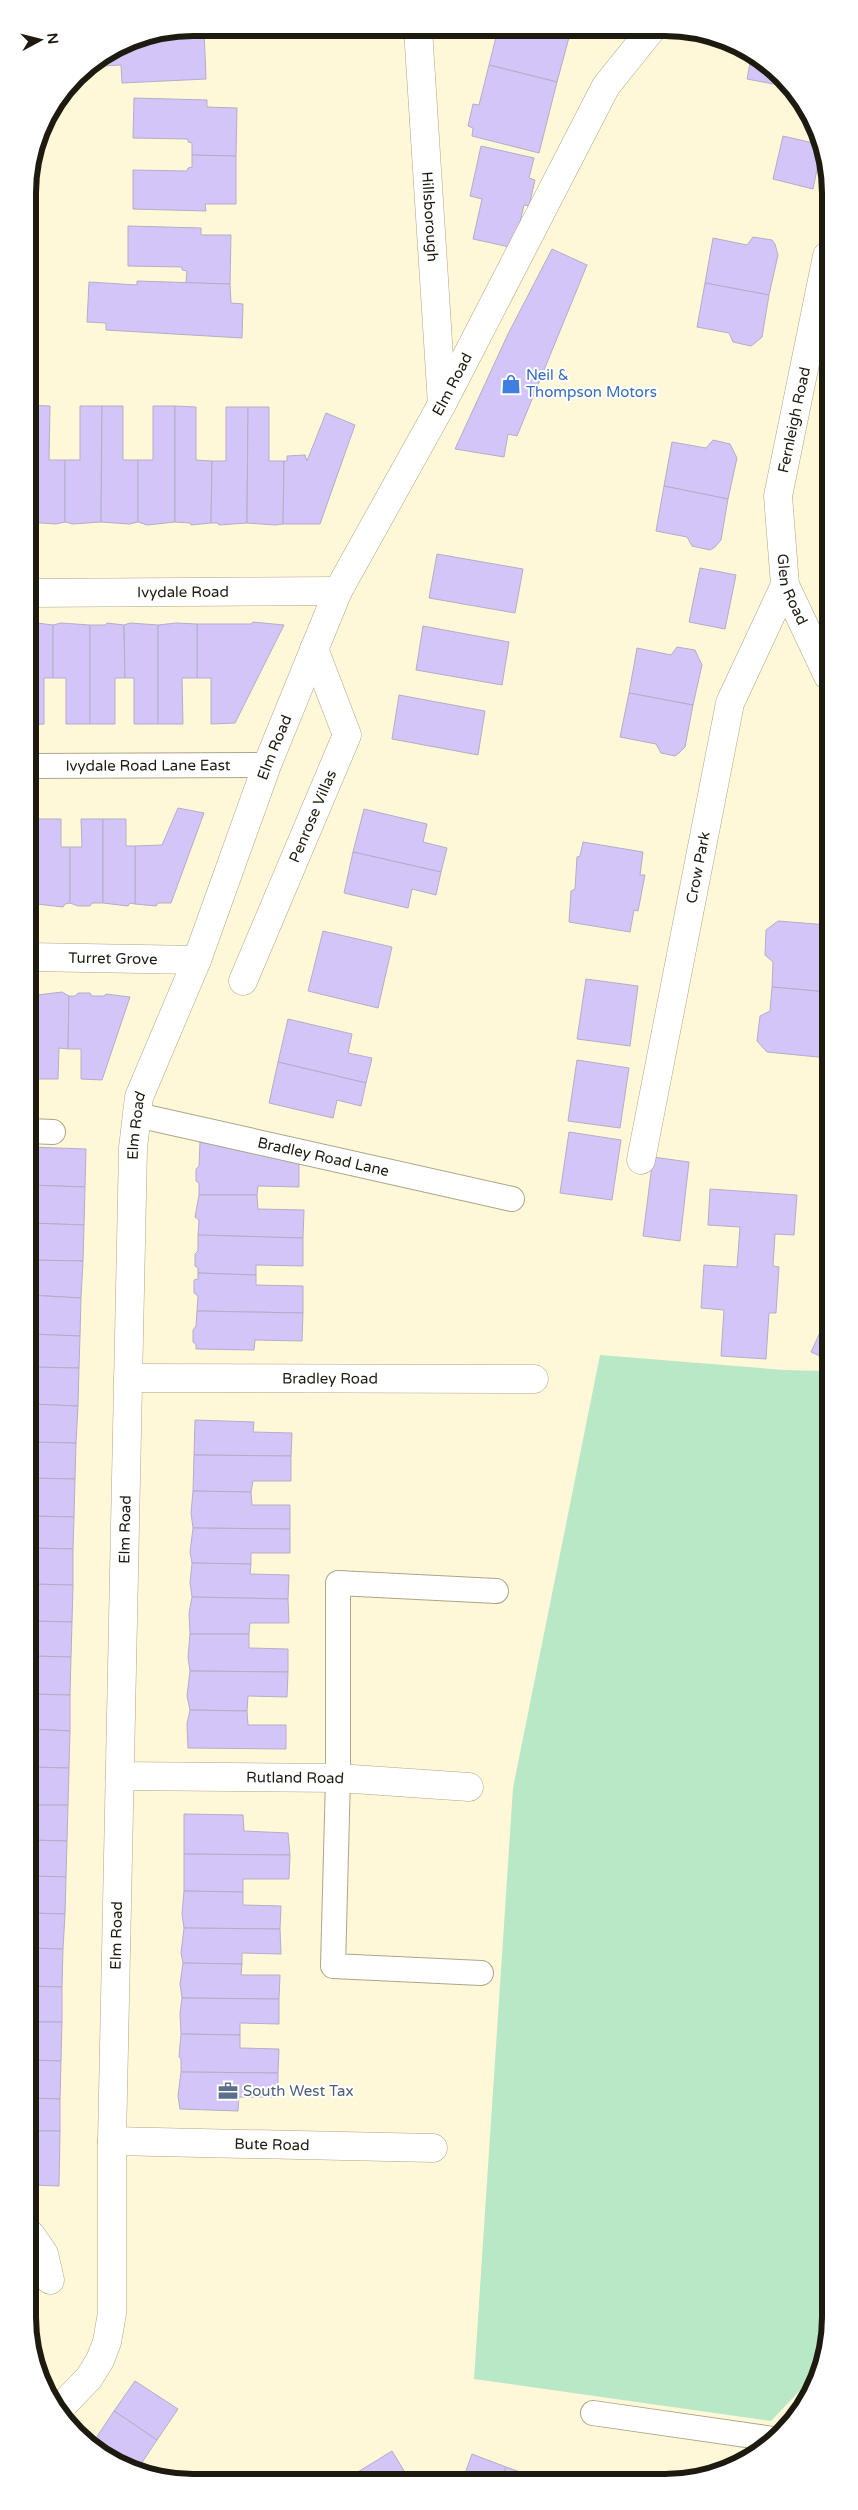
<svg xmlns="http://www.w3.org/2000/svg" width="858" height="2510" font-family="'Varela Round',sans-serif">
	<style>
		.green { fill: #b9e8c6 }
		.building { fill: #d3c5f7; stroke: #b5adc9 }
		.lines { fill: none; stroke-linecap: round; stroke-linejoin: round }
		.lane-casing { stroke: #aba689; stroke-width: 26 }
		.street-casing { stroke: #aba689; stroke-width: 29 }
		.lane { stroke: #fff; stroke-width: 24 }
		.street { stroke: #fff; stroke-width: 28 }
		.labels { text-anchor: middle; stroke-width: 4; stroke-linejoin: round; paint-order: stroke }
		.street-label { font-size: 15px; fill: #1d1b10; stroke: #fff }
		.shop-label { font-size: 15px; fill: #366cbe; stroke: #fff; text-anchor: start }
		.service-label { font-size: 15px; fill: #4e5e75; stroke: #fff; text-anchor: start }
		.rim { fill: none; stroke: #1d1b10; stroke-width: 6 }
	</style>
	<rect width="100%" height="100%" fill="#fef8d9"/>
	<!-- green -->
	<path class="green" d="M600 1355 784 1370 829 1371 830 2327 821 2368 771 2421 474 2379 513 1788Z"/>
	<!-- building -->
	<g class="building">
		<path d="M193 28H204L206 79 122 83 121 65 102 66 101 58 130 40Z"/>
		<path d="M498 29 571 30 557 82 489 65Z"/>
		<path d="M752 53 782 76 793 91 789 87 747 79Z"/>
		<path d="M489 65 557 82 539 153 472 136 473 128 468 126 473 104 479 105Z"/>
		<path d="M134 98 207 100V107L237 108 236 156 192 155V143L188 142V139L133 138Z"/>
		<path d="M783 136 822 145 813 189 773 179Z"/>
		<path d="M481 146 534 158 529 178 535 180 529 206 524 205 514 248 473 239 482 199 470 196Z"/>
		<path d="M192 155 236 156V204H205L206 211 133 209V170L187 171 188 168 192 167Z"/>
		<path d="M128 226 201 228V235H231L230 284 186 283 187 271 182 270V267L128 266Z"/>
		<path d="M753 237 772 240 775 244 778 255 769 295 705 283 713 238 747 245Z"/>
		<path d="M552 249 587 265 517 436 508 434 504 457 455 449 508 334Z"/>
		<path d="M137 281 230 284 231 303 243 304 242 338 106 330V323L87 322 89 282 137 285Z"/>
		<path d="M705 283 769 295 762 337 755 343 751 346 733 342 729 333 697 327Z"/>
		<path d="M28 405 50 406 49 460H65V522L56 524 28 522Z"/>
		<path d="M80 406H102L101 522 73 524 65 522V460H80Z"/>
		<path d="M102 406H123V460H138V522L129 524 101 522Z"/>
		<path d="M153 406H175V522L147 525 138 522V460H153Z"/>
		<path d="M175 406 196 407V460L212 461 211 523 191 525 190 523 175 522Z"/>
		<path d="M226 407H248L247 523 219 525 218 523H211L212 461H226Z"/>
		<path d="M248 407H269V461H284L283 524 275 525 247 523Z"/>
		<path d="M326 413 355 425 320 524H283L284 461H287V456L305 455 307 461Z"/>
		<path d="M713 440 730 444 737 458 728 499 664 486 672 442 706 448Z"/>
		<path d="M664 486 728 499 721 540 715 547 710 550 692 546 687 537 656 531Z"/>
		<path d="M437 554 523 569 515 613 429 598Z"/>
		<path d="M700 568 736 575 725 629 689 622Z"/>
		<path d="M253 622 284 625 235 723 211 724V678H197V624H251Z"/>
		<path d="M37 623 53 625V678H44V724L29 725 28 625Z"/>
		<path d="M61 623 90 625V724H66V678H53V625Z"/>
		<path d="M107 623 124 625 125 678H115V724H90V625H105Z"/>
		<path d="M130 623 158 625V724H134V678H125L124 625Z"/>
		<path d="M176 623 197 624V678H182L183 724H158V625Z"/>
		<path d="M423 626 509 642 502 685 416 670Z"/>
		<path d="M677 647 695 650 702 665 693 705 629 693 637 648 671 655Z"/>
		<path d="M629 693 693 705 685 747 679 753 675 756 661 753 656 744 620 737Z"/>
		<path d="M399 695 485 711 478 755 392 739Z"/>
		<path d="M178 808 204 813 171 903H158L156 906 135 904V846L162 845Z"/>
		<path d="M364 809 427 824 423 842 447 848 441 872 353 852Z"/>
		<path d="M38 819H61V847H70V903L65 904 63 907 37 904Z"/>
		<path d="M38 819 37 904 29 903V820Z"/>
		<path d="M81 819H103V903H92L90 906H78L70 903V847H82Z"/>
		<path d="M103 819H126V846H135V904L130 903 128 906 103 903Z"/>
		<path d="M583 842 643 852 640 875H645L638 911 634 910 630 932 569 922 571 891 575 889 577 857 580 856Z"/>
		<path d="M353 852 441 872 436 895 412 889 408 908 344 893Z"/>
		<path d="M778 921 828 925V992L772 987 773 962 765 955 766 930Z"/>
		<path d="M323 931 392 947 378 1008 308 991Z"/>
		<path d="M586 979 638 986 630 1046 577 1039Z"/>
		<path d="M772 987 828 992V1058L767 1052 757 1041 760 1016 770 1011Z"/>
		<path d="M62 992 69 996 68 1049 59 1048 58 1079H35L37 995Z"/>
		<path d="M78 993H90L92 996H104L106 994 130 997 102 1080 81 1079V1049H68L69 996H75Z"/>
		<path d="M29 995H37L35 1079H29Z"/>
		<path d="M288 1019 352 1034 348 1053 372 1058 366 1083 278 1062Z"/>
		<path d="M577 1060 629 1068 620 1128 568 1121Z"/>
		<path d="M278 1062 366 1083 361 1106 337 1100 333 1118 269 1103Z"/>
		<path d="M569 1132 621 1140 612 1200 560 1193Z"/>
		<path d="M200 1142 299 1161V1187L258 1186 257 1195H199V1183L196 1181V1169L199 1166Z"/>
		<path d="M29 1147 86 1149 85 1187 29 1185Z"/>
		<path d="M653 1157 689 1162 680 1241 643 1236Z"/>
		<path d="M29 1185 85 1187 84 1225 29 1223Z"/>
		<path d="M710 1189 797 1195 794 1235 775 1234 773 1266 779 1267 776 1313H769L766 1359 721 1356 724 1310 701 1308 704 1265 737 1267 740 1227 708 1225Z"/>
		<path d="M199 1195H257L258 1209 304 1210 303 1238 198 1235 199 1220 195 1217Z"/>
		<path d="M29 1223 84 1225 83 1261 29 1260Z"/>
		<path d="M198 1235 303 1238V1266L256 1265V1275L198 1273V1268L195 1266V1254L198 1251Z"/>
		<path d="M29 1260 83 1261 81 1298 29 1295Z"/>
		<path d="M198 1273 256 1275V1285L303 1286V1313L197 1311 198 1296 194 1293V1280L198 1279Z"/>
		<path d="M29 1295 81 1298 80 1336 29 1334Z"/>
		<path d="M197 1311 303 1313 302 1341 255 1340 254 1350 196 1349V1344L193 1342V1330L196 1326Z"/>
		<path d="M828 1315 829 1316V1360L811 1352Z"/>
		<path d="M29 1334 80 1336 79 1368 29 1367Z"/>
		<path d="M29 1367 79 1368 78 1406 29 1404Z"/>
		<path d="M29 1404 78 1406 76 1443 30 1442Z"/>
		<path d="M195 1420 254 1422 253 1432 292 1433 291 1456 194 1455Z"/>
		<path d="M30 1442 76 1443 75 1479 30 1478Z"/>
		<path d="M194 1455 291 1456V1481H253L251 1492 193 1491Z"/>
		<path d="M30 1478 75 1479 74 1517 30 1516Z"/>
		<path d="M193 1491 251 1492 252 1505H290V1529L193 1528 191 1513Z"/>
		<path d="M30 1516 74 1517 73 1549 30 1548Z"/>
		<path d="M193 1528 290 1529V1553H251V1564L192 1563 190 1552Z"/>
		<path d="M30 1548 73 1549V1585L30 1584Z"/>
		<path d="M192 1563 251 1564 250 1574 289 1575 288 1599 192 1597 190 1583Z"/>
		<path d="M30 1584 73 1585 72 1622 30 1621Z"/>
		<path d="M192 1597 288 1599 289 1623H250L249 1634H190L189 1613Z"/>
		<path d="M30 1621 72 1622 71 1657 30 1656Z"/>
		<path d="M190 1634H249V1648L288 1649V1672L190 1671 188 1657Z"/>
		<path d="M30 1656 71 1657 70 1695 30 1694Z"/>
		<path d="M190 1671 288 1672 287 1697 248 1696 247 1711 190 1710 187 1696Z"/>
		<path d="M30 1694 70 1695V1731L30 1729Z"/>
		<path d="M190 1710 247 1711 248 1725H286V1749L188 1748 187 1724Z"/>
		<path d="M30 1729 70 1731 69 1768 30 1767Z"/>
		<path d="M30 1767 69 1768 68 1805H30Z"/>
		<path d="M30 1805H68L67 1841 30 1840Z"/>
		<path d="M184 1814 243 1815 244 1831 288 1833 290 1855 184 1854Z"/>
		<path d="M30 1840 67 1841 66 1877 30 1876Z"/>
		<path d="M184 1854 290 1855 289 1879H243V1892L184 1891Z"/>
		<path d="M30 1876 66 1877 65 1914 30 1913Z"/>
		<path d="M184 1891 243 1892V1905L281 1906 280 1929 184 1928 182 1914Z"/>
		<path d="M30 1913 65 1914 63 1949 30 1948Z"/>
		<path d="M184 1928 280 1929 281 1954 242 1953V1964L183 1963 181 1953Z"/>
		<path d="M30 1948 63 1949 62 1987 30 1986Z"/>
		<path d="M183 1963 242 1964 241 1975H280L279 1999 182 1998 180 1984Z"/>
		<path d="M30 1986 62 1987V2022H30Z"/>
		<path d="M182 1998 279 1999V2024L240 2023V2035L181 2034 180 2013Z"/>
		<path d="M30 2022H62L61 2061 30 2060Z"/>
		<path d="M181 2034 240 2035V2048L279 2049 278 2073 181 2072V2059L179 2057Z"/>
		<path d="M30 2060 61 2061 60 2099 30 2098Z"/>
		<path d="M181 2072 278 2073V2097H239L238 2111 180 2109 178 2096Z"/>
		<path d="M30 2098 60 2099V2131H30Z"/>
		<path d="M30 2131H60L59 2186 33 2185V2174H31Z"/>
		<path d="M135 2381 178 2409 157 2440 114 2411Z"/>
		<path d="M114 2411 157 2440 137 2470 94 2441Z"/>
		<path d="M392 2451 409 2479H366L361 2470Z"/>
		<path d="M472 2454 506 2467 501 2479H463Z"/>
		<path d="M506 2467 540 2479H501Z"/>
		<path d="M361 2470 366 2479H345Z"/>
	</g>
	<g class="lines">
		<defs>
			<g id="lane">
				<path id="s1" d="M29 766 267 765"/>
				<path id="s2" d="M137 1115 512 1199"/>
				<path d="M29 1131 53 1132"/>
				<path d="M481 1973 333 1966 338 1778V1583L496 1591"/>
				<path d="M593 2413 773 2439"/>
			</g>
			<g id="street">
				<path id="s3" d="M418 29 442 404"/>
				<path id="s4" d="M827 256 778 496 785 585 828 676"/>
				<path id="s5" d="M28 593 338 591"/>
				<path id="s6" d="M29 957 197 960"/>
				<path id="s7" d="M243 981 347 735 314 649"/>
				<path id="s8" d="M641 1160 730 703 785 585"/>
				<path id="s9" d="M128 1378 534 1379"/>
				<path id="s10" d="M120 1776 338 1778 469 1787"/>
				<path id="s11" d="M112 2141 433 2148"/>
				<path d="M31 2235 44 2254 50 2280"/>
				<path id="s12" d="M58 2410 89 2378 100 2360 107 2342 112 2313V2141L133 1148 139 1097 197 960 267 765 338 591 442 404 606 86 651 30"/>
			</g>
		</defs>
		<!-- lane casing -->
		<use href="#lane" class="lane-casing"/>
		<!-- street casing -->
		<use href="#street" class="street-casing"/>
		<!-- lane -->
		<use href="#lane" class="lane"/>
		<!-- street -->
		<use href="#street" class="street"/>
	</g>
	<!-- icons -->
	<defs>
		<symbol id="shop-bare" viewBox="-9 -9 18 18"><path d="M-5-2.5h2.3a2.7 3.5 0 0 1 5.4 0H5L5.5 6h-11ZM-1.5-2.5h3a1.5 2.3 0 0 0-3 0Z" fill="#3f7fe0" stroke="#fff" stroke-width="2.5" paint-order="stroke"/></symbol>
		<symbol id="office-bare" viewBox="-9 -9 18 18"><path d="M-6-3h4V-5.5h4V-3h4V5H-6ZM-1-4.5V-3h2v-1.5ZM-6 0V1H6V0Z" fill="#5c6f8a" stroke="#fff" stroke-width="2.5" paint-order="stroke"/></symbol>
	</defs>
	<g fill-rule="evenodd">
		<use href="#shop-bare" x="497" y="370" width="28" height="28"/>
		<use href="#office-bare" x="214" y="2077" width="28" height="28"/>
	</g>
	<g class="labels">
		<!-- street labels -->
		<g class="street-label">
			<text dy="5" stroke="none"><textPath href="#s3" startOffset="188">Hillsborough</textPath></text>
			<text dy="5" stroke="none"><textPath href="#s12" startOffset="2111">Elm Road</textPath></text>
			<text transform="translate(794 420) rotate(-78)" y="5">Fernleigh Road</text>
			<text dy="5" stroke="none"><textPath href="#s4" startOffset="340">Glen Road</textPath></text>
			<text dy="5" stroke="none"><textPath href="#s5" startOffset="155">Ivydale Road</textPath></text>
			<text dy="5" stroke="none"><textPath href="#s12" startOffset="1706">Elm Road</textPath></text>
			<text dy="5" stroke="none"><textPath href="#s1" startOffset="119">Ivydale Road Lane East</textPath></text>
			<text dy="5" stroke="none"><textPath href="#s7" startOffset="179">Penrose Villas</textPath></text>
			<text dy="5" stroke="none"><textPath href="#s8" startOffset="298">Crow Park</textPath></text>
			<text dy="5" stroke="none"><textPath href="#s6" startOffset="84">Turret Grove</textPath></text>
			<text dy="5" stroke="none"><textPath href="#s12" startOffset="1302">Elm Road</textPath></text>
			<text dy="5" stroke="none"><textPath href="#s2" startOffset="191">Bradley Road Lane</textPath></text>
			<text dy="5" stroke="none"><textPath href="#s9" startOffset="202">Bradley Road</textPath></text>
			<text dy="5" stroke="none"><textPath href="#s12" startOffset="898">Elm Road</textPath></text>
			<text dy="5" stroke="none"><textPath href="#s10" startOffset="175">Rutland Road</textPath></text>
			<text dy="5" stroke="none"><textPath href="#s12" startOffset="492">Elm Road</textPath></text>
			<text dy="5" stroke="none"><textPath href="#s11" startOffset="160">Bute Road</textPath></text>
		</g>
		<!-- shop labels -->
		<g class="shop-label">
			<text x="526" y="380">Neil &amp;<tspan x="526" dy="17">Thompson Motors</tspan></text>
		</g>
		<!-- service labels -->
		<g class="service-label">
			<text x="243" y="2096">South West Tax</text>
		</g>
	</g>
	<!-- crop -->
	<path d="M0 0H858V2510H0ZM193 36H665A157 157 0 0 1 822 193V2317A157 157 0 0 1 665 2474H193A157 157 0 0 1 36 2317V193A157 157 0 0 1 193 36Z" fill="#fff" fill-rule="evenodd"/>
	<path class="rim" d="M193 36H665A157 157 0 0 1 822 193V2317A157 157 0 0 1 665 2474H193A157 157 0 0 1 36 2317V193A157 157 0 0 1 193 36Z"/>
	<!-- north arrow -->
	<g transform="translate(40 40) rotate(83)" stroke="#ffffff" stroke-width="4" paint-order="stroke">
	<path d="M0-4L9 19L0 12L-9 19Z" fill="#1d1b10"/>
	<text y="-8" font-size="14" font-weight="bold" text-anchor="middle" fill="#1d1b10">N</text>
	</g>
</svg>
